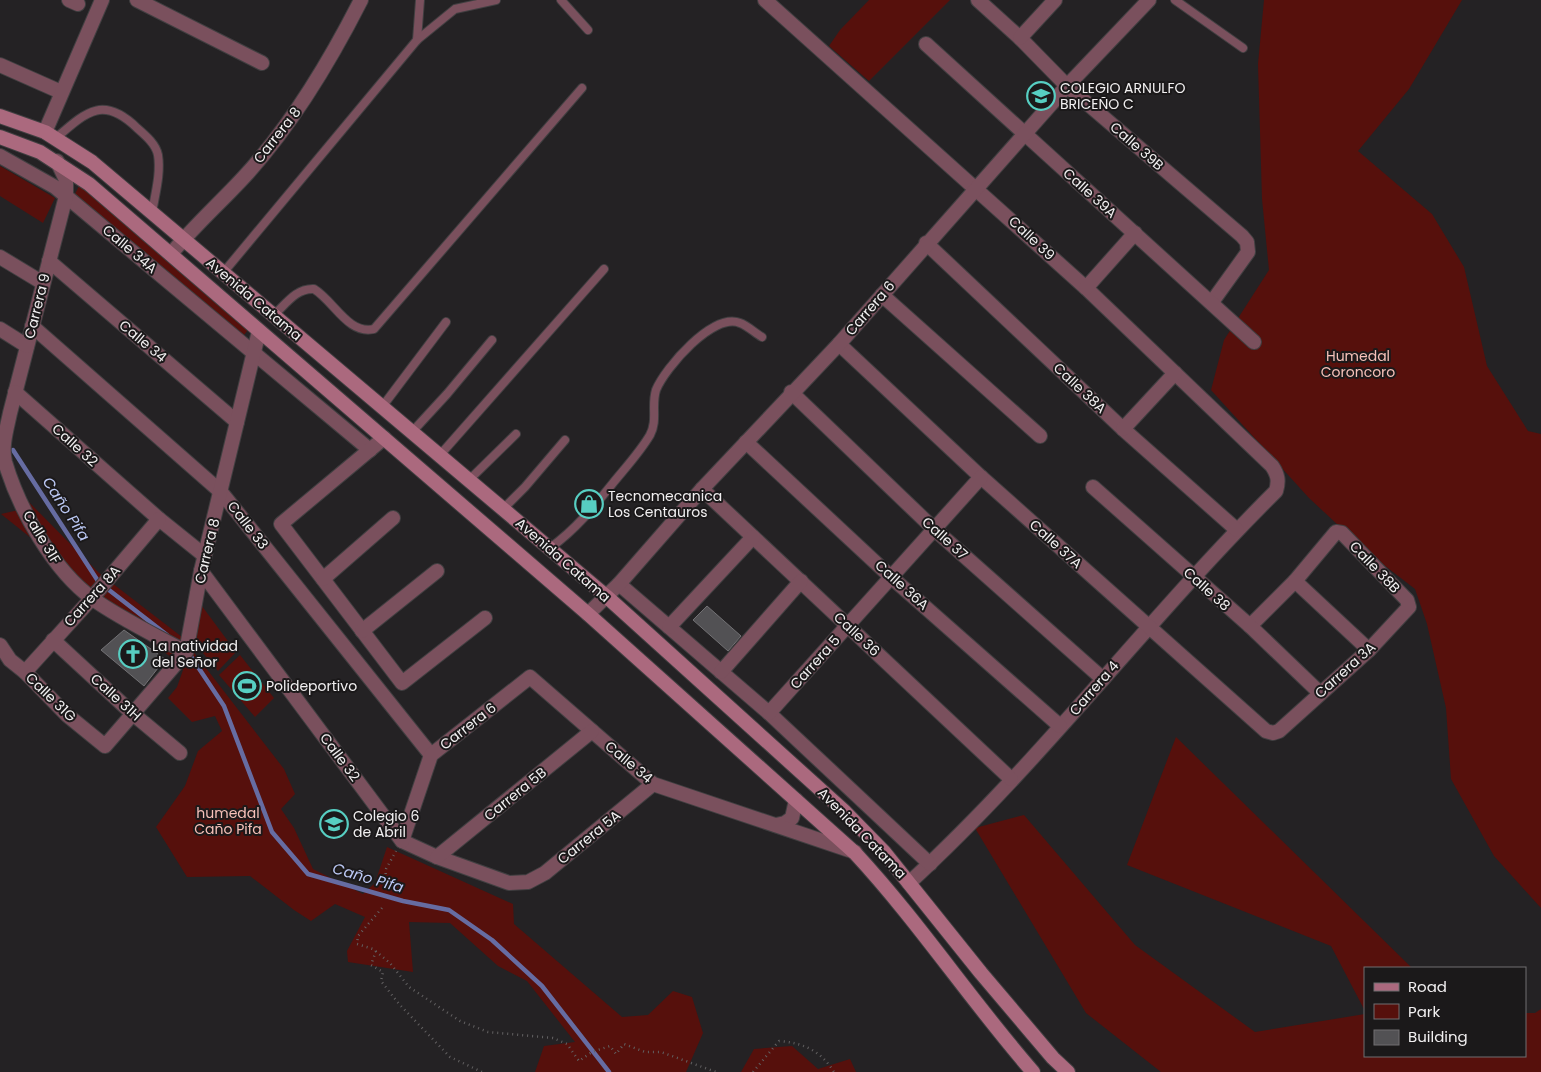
<svg xmlns="http://www.w3.org/2000/svg" width="1541" height="1072" font-family="Poppins,sans-serif">
	<style>
		.green { fill: #56100c }
		.lines { fill: none; stroke-linecap: round; stroke-linejoin: round }
		.stream { stroke: #666ca2; stroke-width: 4.5 }
		.building { fill: #525154; stroke: #727174 }
		.service-casing { stroke: #413f41; stroke-width: 10 }
		.minor-casing { stroke: #413f41; stroke-width: 16 }
		.tertiary-casing { stroke: #413f41; stroke-width: 16 }
		.secondary-casing { stroke: #413f41; stroke-width: 16 }
		.path { stroke: #636162; stroke-width: 2.5; stroke-dasharray: 1 4; stroke-linecap: butt }
		.service { stroke: #7a505d; stroke-width: 8 }
		.minor { stroke: #7a505d; stroke-width: 14 }
		.tertiary { stroke: #7a505d; stroke-width: 14 }
		.secondary { stroke: #ab697e; stroke-width: 14 }
		.labels { text-anchor: middle; stroke-width: 4; stroke-linejoin: round; paint-order: stroke }
		.poi-label { font-size: 14px; fill: #f1eff0; stroke: #1b191a; text-anchor: start }
		.street-label { font-size: 14px; fill: #f1eff0; stroke: #1b191a }
		.park-label { font-size: 14px; fill: #f6c0b8; stroke: #1b191a }
		.water-label { font-size: 15px; font-style: italic; fill: #bbc8f4; stroke: #1b191a }
	</style>
	<rect width="100%" height="100%" fill="#242224"/>
	<!-- green -->
	<g class="green">
		<path d="M869 0H950L869 81 829 46 840 30Z"/>
		<path d="M1264 0H1462L1409 89 1358 151 1432 214 1464 267 1487 366 1528 431 1541 434V908L1494 856 1451 779 1446 708 1427 624 1415 589 1367 552 1309 498 1211 390 1224 340 1269 270 1262 199 1258 64Z"/>
		<path d="M0 166 55 198 43 223 0 196Z"/>
		<path d="M80 184 248 330 240 340 73 198Z"/>
		<path d="M21 494 99 573 182 637 284 769 295 794 281 809 294 828 313 869 363 894 375 883 387 847 513 904 514 924 622 1017 648 1015 673 991 692 997 703 1033 686 1072H535L544 1046 575 1042 527 981 498 966 450 923 409 922 413 972 348 962 347 951 365 917 335 904 311 921 294 910 250 876 187 877 156 827 185 786 198 751 222 731 215 716 192 722 168 698 177 687 183 670 175 660 63 577 36 542 1 514 23 509Z"/>
		<path d="M193 594 236 652 218 671 187 634Z"/>
		<path d="M240 655 274 698 255 717 219 675Z"/>
		<path d="M1176 737 1412 968H1365V1011L1331 946 1127 865Z"/>
		<path d="M1024 815 1135 945 1255 1032 1365 1014V1056H1525V1013H1535L1541 1009V1072H1161L1086 1013 975 828Z"/>
		<path d="M792 1046 818 1069 850 1059 856 1072H741L754 1049Z"/>
	</g>
	<g class="lines">
		<!-- stream -->
		<g class="stream">
			<path d="M13 450 98 581"/>
			<path d="M109 590 167 635"/>
			<path d="M188 652 224 706 272 832 308 874 403 901 449 910 492 940 542 986 609 1072"/>
		</g>
	</g>
	<!-- building -->
	<g class="building">
		<path d="M707 606 741 636 728 651 693 620Z"/>
		<path d="M124 630 165 659 144 686 101 650Z"/>
	</g>
	<g class="lines">
		<defs>
			<g id="service">
				<path d="M561 0 588 30"/>
				<path d="M1175 0 1243 48"/>
				<path d="M417 40 420 0"/>
				<path d="M56 138C86 112 103 95 137 128 145 135 156 144 158 155 161 174 155 194 152 213"/>
				<path d="M223 273 417 40 455 9 496 0"/>
				<path d="M274 315C286 304 296 288 314 289 334 301 348 335 374 329L582 88"/>
				<path d="M382 407 446 322"/>
				<path d="M412 432 447 394 492 340"/>
				<path d="M440 455 604 269"/>
				<path d="M469 480 516 434"/>
				<path d="M503 509 525 487 565 440"/>
				<path d="M550 548C576 529 593 508 613 483 626 467 640 452 650 435 658 420 651 406 656 390 665 368 713 312 740 323 748 326 755 333 762 337"/>
			</g>
			<g id="minor">
				<path d="M69 0 78 4"/>
				<path d="M137 0 262 63"/>
				<path d="M765 0 1086 288 1272 466C1278 475 1279 481 1276 491 1149 617 1041 762 909 883"/>
				<path d="M978 0 1020 38 1067 86 1242 236 1247 242 1248 252 1212 302"/>
				<path d="M1020 38 1055 0"/>
				<path d="M926 44 1254 342"/>
				<path d="M0 65 61 92"/>
				<path d="M45 132 102 0"/>
				<path d="M0 156 55 187 370 450"/>
				<path d="M57 161 66 180V196L10 413C7 428 1 446 5 462 19 509 53 570 93 599 121 619 155 635 186 652"/>
				<path d="M926 243 1123 429 1237 530"/>
				<path d="M171 254C193 227 220 203 244 177 292 125 329 63 361 0"/>
				<path d="M0 257 43 283"/>
				<path d="M49 261 237 422"/>
				<path d="M1086 288 1135 233"/>
				<path d="M882 295 1040 436"/>
				<path d="M32 326 221 492 431 755"/>
				<path d="M0 329 27 346"/>
				<path d="M839 344 981 477 1266 731 1273 733 1279 731 1369 650 1409 607 1407 600 1342 533 1336 532 1295 581 1250 626"/>
				<path d="M15 392 159 519 205 556"/>
				<path d="M791 392 934 529 1103 679"/>
				<path d="M1123 429 1175 373"/>
				<path d="M384 438 281 524 402 683 485 618"/>
				<path d="M746 442 891 577 1060 726"/>
				<path d="M1093 487 1250 626 1320 693"/>
				<path d="M702 489 1011 779"/>
				<path d="M201 571 402 841 437 857 509 883 528 882 545 873 653 784"/>
				<path d="M323 579 393 518"/>
				<path d="M1295 581 1369 650"/>
				<path d="M619 584 769 713 930 864"/>
				<path d="M669 627 753 537"/>
				<path d="M362 631 437 571"/>
				<path d="M53 640 132 713 180 753"/>
				<path d="M0 645 10 660 25 672 67 715 105 746 186 652 201 571 259 331"/>
				<path d="M25 672 92 598 159 519"/>
				<path d="M721 672 801 581"/>
				<path d="M769 713 981 477"/>
				<path d="M776 825 785 823 792 818 796 800"/>
				<path d="M402 841 431 755 530 677 653 784 855 852"/>
				<path d="M437 857 592 731"/>
			</g>
			<path id="tertiary" d="M588 614 619 584 702 489 839 344 1067 86 1149 0"/>
			<g id="secondary">
				<path d="M0 116 45 132 92 162 606 596 844 811 884 852 981 973 1053 1058 1068 1072"/>
				<path d="M0 137 40 152 89 184 588 614 855 853C919 922 971 1001 1033 1072"/>
			</g>
		</defs>
		<!-- service casing -->
		<use href="#service" class="service-casing"/>
		<!-- minor casing -->
		<use href="#minor" class="minor-casing"/>
		<!-- tertiary casing -->
		<use href="#tertiary" class="tertiary-casing"/>
		<!-- secondary casing -->
		<use href="#secondary" class="secondary-casing"/>
		<!-- path -->
		<g class="path">
			<path d="M385 884 386 869 396 851"/>
			<path d="M382 908 358 936 357 944 373 949 390 963 409 987 460 1021 488 1032 553 1038 567 1044 579 1061 592 1052 610 1046 616 1054 624 1044 645 1052H661L716 1072"/>
			<path d="M376 951 371 965 383 972 381 981 399 1004 450 1057 482 1072"/>
			<path d="M753 1072 779 1041C804 1043 821 1051 834 1072"/>
		</g>
		<!-- service -->
		<use href="#service" class="service"/>
		<!-- minor -->
		<use href="#minor" class="minor"/>
		<!-- tertiary -->
		<use href="#tertiary" class="tertiary"/>
		<!-- secondary -->
		<use href="#secondary" class="secondary"/>
	</g>
	<!-- icons -->
	<defs>
		<symbol id="school-ring" viewBox="-11 -11 22 22"><circle r="9.5" fill="#1b191a" stroke="#57cec2" stroke-width="1.5"/><path d="M0-5L7-2L0 1L-7-2ZM-4 1L0 2.5L4 1V4Q0 6-4 4Z" fill="#57cec2"/></symbol>
		<symbol id="shop-ring" viewBox="-11 -11 22 22"><circle r="9.5" fill="#1b191a" stroke="#57cec2" stroke-width="1.5"/><path d="M-5-2.5h2.3a2.7 3.5 0 0 1 5.4 0H5L5.5 6h-11ZM-1.5-2.5h3a1.5 2.3 0 0 0-3 0Z" fill="#57cec2"/></symbol>
		<symbol id="church-ring" viewBox="-11 -11 22 22"><circle r="9.5" fill="#1b191a" stroke="#57cec2" stroke-width="1.5"/><path d="M-1.2-6h2.4v3.5h3.3v2.4h-3.3V6h-2.4V-.1h-3.3v-2.4h3.3Z" fill="#57cec2"/></symbol>
		<symbol id="stadium-ring" viewBox="-11 -11 22 22"><circle r="9.5" fill="#1b191a" stroke="#57cec2" stroke-width="1.5"/><path d="M0-5a6.5 5 0 1 0 0 10a6.5 5 0 1 0 0-10ZM-3.5-1.8h7v3.6h-7Z" fill="#57cec2"/></symbol>
	</defs>
	<g fill-rule="evenodd">
		<use href="#school-ring" x="1025" y="80" width="32" height="32"/>
		<use href="#shop-ring" x="573" y="488" width="32" height="32"/>
		<use href="#church-ring" x="117" y="638" width="32" height="32"/>
		<use href="#stadium-ring" x="231" y="670" width="32" height="32"/>
		<use href="#school-ring" x="318" y="808" width="32" height="32"/>
	</g>
	<g class="labels">
		<!-- poi labels -->
		<g class="poi-label">
			<text x="1060" y="93">COLEGIO ARNULFO<tspan x="1060" dy="16">BRICEÑO C</tspan></text>
			<text x="608" y="501">Tecnomecanica<tspan x="608" dy="16">Los Centauros</tspan></text>
			<text x="152" y="651">La natividad<tspan x="152" dy="16">del Señor</tspan></text>
			<text x="266" y="691">Polideportivo</text>
			<text x="353" y="821">Colegio 6<tspan x="353" dy="16">de Abril</tspan></text>
		</g>
		<!-- street labels -->
		<g class="street-label">
			<text transform="translate(277 135) rotate(-52)" y="5">Carrera 8</text>
			<text transform="translate(1137 146) rotate(41)" y="5">Calle 39B</text>
			<text transform="translate(1090 193) rotate(42)" y="5">Calle 39A</text>
			<text transform="translate(1032 238) rotate(43)" y="5">Calle 39</text>
			<text transform="translate(130 249) rotate(40)" y="5">Calle 34A</text>
			<text transform="translate(254 299) rotate(40)" y="5">Avenida Catama</text>
			<text transform="translate(37 306) rotate(-76)" y="5">Carrera 9</text>
			<text transform="translate(870 308) rotate(-49)" y="5">Carrera 6</text>
			<text transform="translate(143 341) rotate(40)" y="5">Calle 34</text>
			<text transform="translate(1080 388) rotate(43)" y="5">Calle 38A</text>
			<text transform="translate(75 445) rotate(42)" y="5">Calle 32</text>
			<text transform="translate(248 525) rotate(52)" y="5">Calle 33</text>
			<text transform="translate(42 537) rotate(59)" y="5">Calle 31F</text>
			<text transform="translate(945 538) rotate(42)" y="5">Calle 37</text>
			<text transform="translate(1056 544) rotate(42)" y="5">Calle 37A</text>
			<text transform="translate(207 551) rotate(-77)" y="5">Carrera 8</text>
			<text transform="translate(563 560) rotate(41)" y="5">Avenida Catama</text>
			<text transform="translate(1375 567) rotate(46)" y="5">Calle 38B</text>
			<text transform="translate(902 585) rotate(42)" y="5">Calle 36A</text>
			<text transform="translate(1207 589) rotate(42)" y="5">Calle 38</text>
			<text transform="translate(92 596) rotate(-48)" y="5">Carrera 8A</text>
			<text transform="translate(857 634) rotate(43)" y="5">Calle 36</text>
			<text transform="translate(815 662) rotate(-48)" y="5">Carrera 5</text>
			<text transform="translate(1345 670) rotate(-42)" y="5">Carrera 3A</text>
			<text transform="translate(1094 688) rotate(-49)" y="5">Carrera 4</text>
			<text transform="translate(51 697) rotate(44)" y="5">Calle 31G</text>
			<text transform="translate(116 697) rotate(42)" y="5">Calle 31H</text>
			<text transform="translate(468 726) rotate(-38)" y="5">Carrera 6</text>
			<text transform="translate(340 757) rotate(53)" y="5">Calle 32</text>
			<text transform="translate(629 762) rotate(40)" y="5">Calle 34</text>
			<text transform="translate(515 794) rotate(-39)" y="5">Carrera 5B</text>
			<text transform="translate(862 833) rotate(46)" y="5">Avenida Catama</text>
			<text transform="translate(589 837) rotate(-39)" y="5">Carrera 5A</text>
		</g>
		<!-- park labels -->
		<g class="park-label">
			<text x="1358" y="361">Humedal<tspan x="1358" dy="16">Coroncoro</tspan></text>
			<text x="228" y="818">humedal<tspan x="228" dy="16">Caño Pifa</tspan></text>
		</g>
		<!-- water labels -->
		<g class="water-label">
			<text transform="translate(66 509) rotate(57)" y="5">Caño Pifa</text>
			<text transform="translate(368 878) rotate(16)" y="5">Caño Pifa</text>
		</g>
	</g>
	<!-- legend -->
	<rect x="1364" y="967" width="162" height="90" fill="#1b191a" stroke="#716f70"/>
	<rect x="1374" y="983" width="25" height="8" fill="#ab697e" stroke="#716f70"/>
	<text x="1408" y="992" font-size="15" fill="#f1eff0">Road</text>
	<rect x="1374" y="1004" width="25" height="15" fill="#56100c" stroke="#716f70"/>
	<text x="1408" y="1017" font-size="15" fill="#f1eff0">Park</text>
	<rect x="1374" y="1030" width="25" height="15" fill="#525154" stroke="#716f70"/>
	<text x="1408" y="1042" font-size="15" fill="#f1eff0">Building</text>
</svg>
